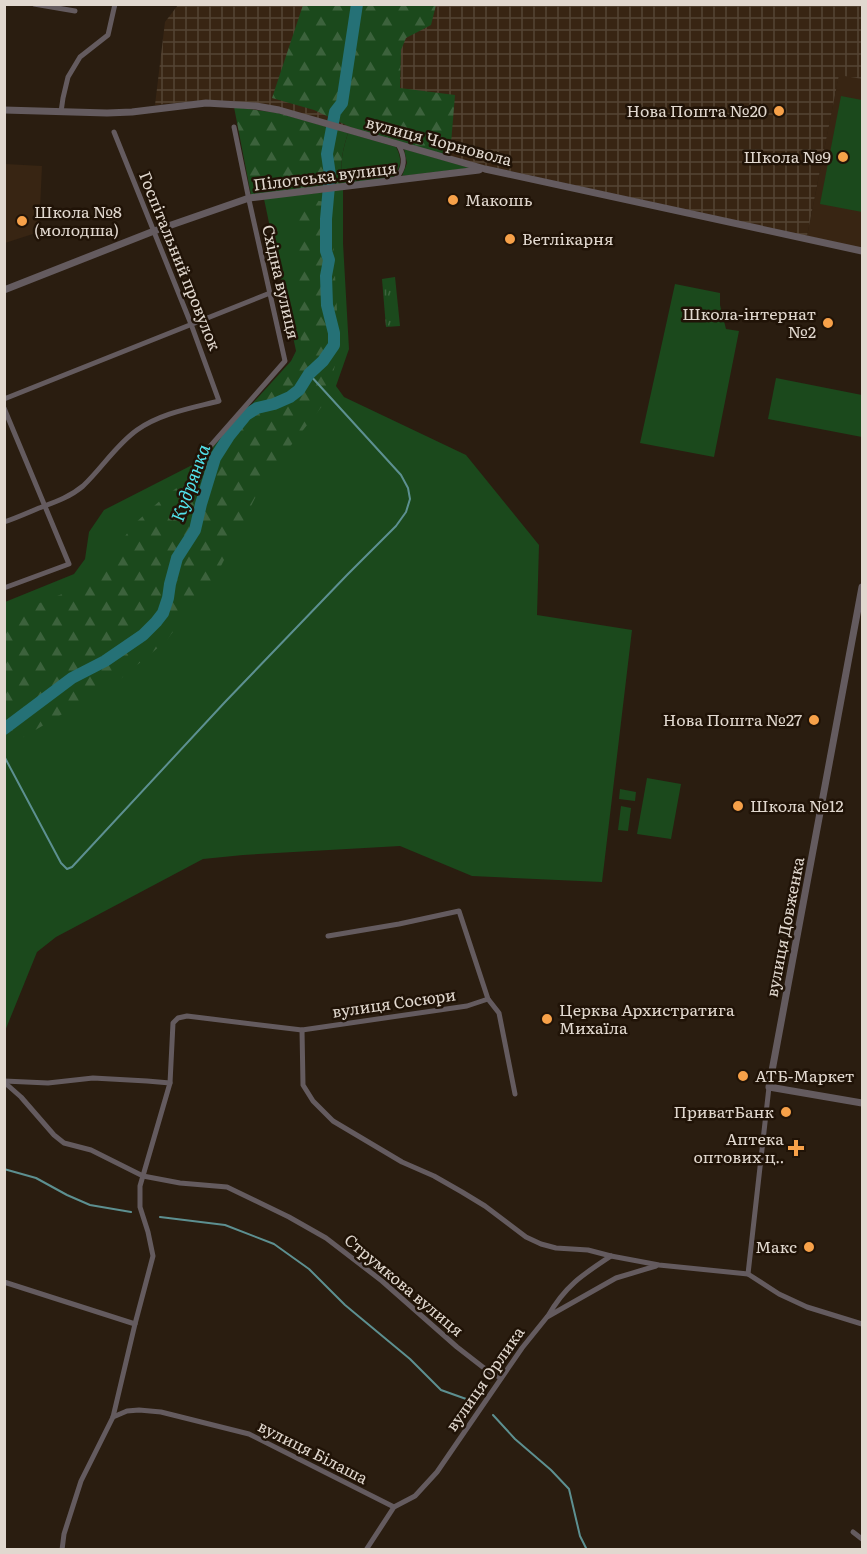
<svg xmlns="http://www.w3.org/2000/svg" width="867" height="1554" font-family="Literata,serif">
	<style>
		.built { fill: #382513 }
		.industrial { fill: url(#industrial-grid) }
		.green { fill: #1b491c }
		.forest { fill: url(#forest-firs) }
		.park { fill: url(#park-tufts) }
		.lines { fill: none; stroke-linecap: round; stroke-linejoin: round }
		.stream { stroke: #5d9091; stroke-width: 2 }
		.river { stroke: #257176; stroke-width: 12 }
		.minor { stroke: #645b5f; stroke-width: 5 }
		.tertiary { stroke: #645b5f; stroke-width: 7 }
		.poi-dot { fill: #f7a149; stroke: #201307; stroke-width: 2 }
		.labels { text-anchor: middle; stroke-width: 5; stroke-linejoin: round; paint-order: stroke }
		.poi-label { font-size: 16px; fill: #e1d8cf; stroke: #201307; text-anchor: end }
		.street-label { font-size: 16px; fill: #e1d8cf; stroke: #201307 }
		.water-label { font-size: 18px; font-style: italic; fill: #52e2eb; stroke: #201307 }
	</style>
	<defs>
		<pattern id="industrial-grid" width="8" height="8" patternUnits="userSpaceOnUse" patternTransform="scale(1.5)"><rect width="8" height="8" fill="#382513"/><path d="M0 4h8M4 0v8" fill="none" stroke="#544434"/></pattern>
		<pattern id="forest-firs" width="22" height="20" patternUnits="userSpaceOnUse" patternTransform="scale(1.5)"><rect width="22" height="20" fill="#1b491c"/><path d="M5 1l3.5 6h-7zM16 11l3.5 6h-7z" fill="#3c623c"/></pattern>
		<pattern id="park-tufts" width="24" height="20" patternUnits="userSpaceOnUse" patternTransform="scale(1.5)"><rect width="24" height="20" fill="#1b491c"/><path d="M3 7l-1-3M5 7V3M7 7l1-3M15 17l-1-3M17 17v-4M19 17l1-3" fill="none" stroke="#3c623c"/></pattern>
	</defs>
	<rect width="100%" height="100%" fill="#2a1d10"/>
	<!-- built -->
	<g class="built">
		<path d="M839 74 862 79V248L807 236Z"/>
		<path d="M5 164 42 166 39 232 5 243Z"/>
	</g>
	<!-- industrial -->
	<path class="industrial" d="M178 5H862V79L839 75 807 236 486 166 256 103 206 100 155 105 165 22Z"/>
	<!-- green -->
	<g class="green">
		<path d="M841 96 862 100V212L820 204Z"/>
		<path d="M348 133 396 147C402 158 402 167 393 178L342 184C340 165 342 151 348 133Z"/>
		<path d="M404 149 470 168 402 176 407 163Z"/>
		<path d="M343 190V243L349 349 336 386 344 397 466 455 539 545 537 615 632 630 602 882 472 876 400 846 243 855 203 859 56 937 37 952 5 1031V602L74 574 85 559 89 532 104 510 200 461 291 361 296 351 264 199Z"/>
		<path d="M675 284 720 293V305L726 329 739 331 714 457 640 443Z"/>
		<path d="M776 378 862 395V437L768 419Z"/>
		<path d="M647 778 681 784 671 839 637 834Z"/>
		<path d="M620 789 636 792 635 801 619 799Z"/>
		<path d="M621 806 631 808 628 831 618 830Z"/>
	</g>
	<!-- forest -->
	<g class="forest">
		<path d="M303 5H436L431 25 406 38 401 50 400 88 455 95 450 156 350 127 314 110 272 98Z"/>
		<path d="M234 107 278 113 348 133C342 151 340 165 342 184L251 195Z"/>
		<path d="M314 200 325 202 332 222 338 328 336 361 330 386 323 405 265 478 218 572 166 641 118 681 5 748V617L72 590 109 559 133 525 163 498 208 465 259 404 296 368 302 348 300 336 294 229 303 204Z"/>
	</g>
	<!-- park -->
	<path class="park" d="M395 277 400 326 386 327 382 279Z"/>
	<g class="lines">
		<!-- stream -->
		<g class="stream">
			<path d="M4 756 61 863 67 869 72 867 225 702 347 575 396 526 406 512 410 499 408 488 401 475 309 374"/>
			<path d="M4 1169 36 1178 67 1195 90 1205 131 1212"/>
			<path d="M160 1217 225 1225 274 1244 309 1269 345 1305 410 1359 441 1390 469 1400"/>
			<path d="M493 1415 515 1439 551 1470 569 1489 580 1536 587 1550"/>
		</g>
		<!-- river -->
		<path class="river" d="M4 729 72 678 105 661 143 635 156 622 163 613 168 598 170 584 177 558 195 530 201 504 215 458 229 436 246 415 257 408 274 404 290 397 299 390 309 374 323 361 334 345V333L327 305 326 276 329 260 326 251V219L330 175 327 154 335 112 342 103 357 4"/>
		<!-- minor -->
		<g class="minor">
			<path d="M34 4 75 11"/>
			<path d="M61 112 63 98 68 77 80 57 108 35 115 4"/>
			<path d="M395 180C405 168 406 158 398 144"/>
			<path d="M4 399 270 293"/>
			<path d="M4 408 69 564 4 588"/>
			<path d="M206 451 285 361 249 200 234 127"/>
			<path d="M4 522C16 518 27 513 39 508 55 502 70 497 83 486 102 468 116 445 137 430 161 413 192 408 219 401L191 324 114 132"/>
			<path d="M328 936 399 924 459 911 488 999 499 1013 515 1094"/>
			<path d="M302 1030 467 1006 488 999"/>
			<path d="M4 1081 48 1083 93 1078 147 1081 170 1083"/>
			<path d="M4 1082 21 1097 54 1135 64 1143 91 1150 143 1176 180 1183 227 1187 289 1217 326 1238 382 1281 457 1347 484 1368 501 1378"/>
			<path d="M748 1274 769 1087"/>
			<path d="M4 1282 135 1324"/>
			<path d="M548 1316C565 1286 582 1275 611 1256"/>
			<path d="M113 1417 127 1411 139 1410 161 1412 249 1434 394 1507"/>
			<path d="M853 1532 862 1539"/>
			<path d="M62 1550 64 1534 81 1481 113 1417 135 1324 153 1256 148 1232 140 1207V1186L170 1083 173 1023 178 1018 187 1016 302 1030 303 1085 313 1101 333 1121 402 1162 434 1176 462 1192 485 1206 526 1237 541 1244 556 1248 588 1250 611 1256 659 1265 748 1274 779 1294 807 1307 862 1324"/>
			<path d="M366 1550 394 1507 415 1496 437 1472 522 1348 547 1317 616 1278 656 1266"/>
		</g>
		<!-- tertiary -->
		<g class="tertiary">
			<path d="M4 110 107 113 132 112 206 103 256 106 279 110 485 169 862 251"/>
			<path d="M4 290 154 231 249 198 479 170"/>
			<path d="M862 587 769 1087 862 1103"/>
		</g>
	</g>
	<!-- markers -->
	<g class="poi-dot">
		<circle cx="779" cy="111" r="6"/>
		<circle cx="843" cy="157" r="6"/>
		<circle cx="453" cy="200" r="6"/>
		<circle cx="22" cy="221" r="6"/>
		<circle cx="510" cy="239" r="6"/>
		<circle cx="828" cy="323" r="6"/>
		<circle cx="814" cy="720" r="6"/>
		<circle cx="738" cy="806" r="6"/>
		<circle cx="547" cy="1019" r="6"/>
		<circle cx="743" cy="1076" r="6"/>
		<circle cx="786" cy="1112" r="6"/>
		<path d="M793 1139h6v6h6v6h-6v6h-6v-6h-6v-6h6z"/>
		<circle cx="809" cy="1247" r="6"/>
	</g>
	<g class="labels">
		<!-- poi labels -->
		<g class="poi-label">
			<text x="767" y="117">Нова Пошта №20</text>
			<text x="831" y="163">Школа №9</text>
			<text x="465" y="206" text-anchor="start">Макошь</text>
			<text x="34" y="218" text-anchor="start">Школа №8<tspan x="34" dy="18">(молодша)</tspan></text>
			<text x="522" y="245" text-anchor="start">Ветлікарня</text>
			<text x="816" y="320">Школа-інтернат<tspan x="816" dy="18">№2</tspan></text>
			<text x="802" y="726">Нова Пошта №27</text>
			<text x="750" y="812" text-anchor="start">Школа №12</text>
			<text x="559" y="1016" text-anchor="start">Церква Архистратига<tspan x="559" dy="18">Михаїла</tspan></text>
			<text x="755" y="1082" text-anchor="start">АТБ-Маркет</text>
			<text x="774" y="1118">ПриватБанк</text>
			<text x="784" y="1145">Аптека<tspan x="784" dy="18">оптових ц‥</tspan></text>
			<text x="797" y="1253">Макс</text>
		</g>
		<!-- street labels -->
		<g class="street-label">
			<text transform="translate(439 141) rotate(15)" y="6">вулиця Чорновола</text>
			<text transform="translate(325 176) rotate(-7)" y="6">Пілотська вулиця</text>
			<text transform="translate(180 261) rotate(68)" y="6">Госпітальний провулок</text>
			<text transform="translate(281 282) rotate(77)" y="6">Східна вулиця</text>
			<text transform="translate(785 927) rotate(-79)" y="6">вулиця Довженка</text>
			<text transform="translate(394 1003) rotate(-8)" y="6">вулиця Сосюри</text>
			<text transform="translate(404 1285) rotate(40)" y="6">Струмкова вулиця</text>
			<text transform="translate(485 1379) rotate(-55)" y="6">вулиця Орлика</text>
			<text transform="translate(313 1452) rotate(27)" y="6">вулиця Білаша</text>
		</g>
		<!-- water labels -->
		<g class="water-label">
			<text transform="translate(191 483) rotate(-70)" y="6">Кудрянка</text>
		</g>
	</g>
	<!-- border -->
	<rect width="867" height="1554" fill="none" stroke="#e1d8cf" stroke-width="12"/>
</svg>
